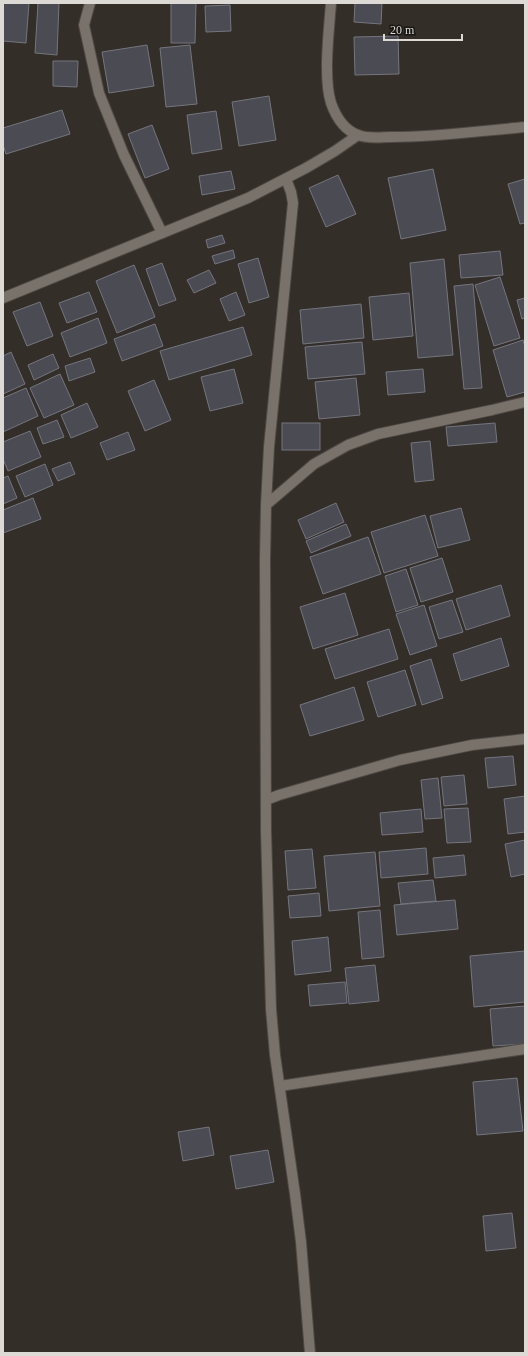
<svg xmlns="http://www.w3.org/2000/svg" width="528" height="1356" font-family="Georgia,serif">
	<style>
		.building { fill: #4a4b53; stroke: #74757e }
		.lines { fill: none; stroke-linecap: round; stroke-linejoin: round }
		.street-casing { stroke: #4e4944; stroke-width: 12 }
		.secondary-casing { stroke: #4e4944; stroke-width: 12 }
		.street { stroke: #79726b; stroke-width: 10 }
		.secondary { stroke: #79726b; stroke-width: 10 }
	</style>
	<rect width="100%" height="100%" fill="#342e28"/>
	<!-- building -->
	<g class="building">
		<path d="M3 3H29L26 43 3 41Z"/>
		<path d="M38 3H59L57 55 35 53Z"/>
		<path d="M171 3H196L195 43H171Z"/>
		<path d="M355 3H382L381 24 354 22Z"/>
		<path d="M230 5 231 31 206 32 205 6Z"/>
		<path d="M398 36 399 74 355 75 354 37Z"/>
		<path d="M147 45 154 86 109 93 102 52Z"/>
		<path d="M190 45 197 104 166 107 160 48Z"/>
		<path d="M53 61H78L77 87 53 86Z"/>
		<path d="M269 96 276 140 239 146 232 102Z"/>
		<path d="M62 110 70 134 6 154 3 145V128Z"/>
		<path d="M216 111 222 149 192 154 187 115Z"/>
		<path d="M152 125 169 169 145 178 128 134Z"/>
		<path d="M433 169 446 230 401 239 388 178Z"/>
		<path d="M231 171 235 189 202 195 199 176Z"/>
		<path d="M338 175 356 214 326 227 309 188Z"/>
		<path d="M525 179V223L520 224 508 184Z"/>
		<path d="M222 235 225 243 208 248 206 240Z"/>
		<path d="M233 250 235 258 215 264 212 256Z"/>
		<path d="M500 251 503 275 461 278 459 255Z"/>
		<path d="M258 258 269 297 249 303 238 264Z"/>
		<path d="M444 259 453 355 418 358 410 263Z"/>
		<path d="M162 263 176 300 159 306 146 269Z"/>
		<path d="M134 265 155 317 117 333 96 281Z"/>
		<path d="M209 270 216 283 194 293 187 280Z"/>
		<path d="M500 277 520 338 494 346 475 285Z"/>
		<path d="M473 284 482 388 464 389 454 286Z"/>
		<path d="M89 292 97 312 67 323 59 303Z"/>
		<path d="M236 292 245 315 229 321 220 299Z"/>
		<path d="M409 293 413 336 373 340 369 297Z"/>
		<path d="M525 298V318L522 319 517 300Z"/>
		<path d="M40 302 53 336 27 346 13 312Z"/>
		<path d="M361 304 364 338 303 344 300 310Z"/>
		<path d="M98 318 107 343 70 357 61 333Z"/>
		<path d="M155 324 163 346 122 361 114 339Z"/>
		<path d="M243 327 252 355 169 380 160 351Z"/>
		<path d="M523 340 525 347V392L507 397 493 350Z"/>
		<path d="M362 342 365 374 308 379 305 347Z"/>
		<path d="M11 352 25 384 3 394V356Z"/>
		<path d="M53 354 59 368 34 380 28 365Z"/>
		<path d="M90 358 95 372 69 381 65 366Z"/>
		<path d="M234 369 243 403 210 411 201 377Z"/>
		<path d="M423 369 425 392 388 395 386 372Z"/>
		<path d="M60 374 74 405 44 418 30 388Z"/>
		<path d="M356 378 360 415 319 419 315 382Z"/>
		<path d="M154 380 171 420 145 431 128 391Z"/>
		<path d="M26 388 38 416 3 432V398Z"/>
		<path d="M87 403 98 427 71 438 61 415Z"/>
		<path d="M57 420 64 437 43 444 37 428Z"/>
		<rect x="282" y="423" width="38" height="27"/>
		<path d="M495 423 497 442 448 446 446 427Z"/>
		<path d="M30 431 41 457 8 471 3 459V442Z"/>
		<path d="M128 432 135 450 107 460 100 443Z"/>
		<path d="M430 441 434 480 415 482 411 443Z"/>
		<path d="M70 462 75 474 58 481 52 469Z"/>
		<path d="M45 464 53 485 25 497 16 476Z"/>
		<path d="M8 476 17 498 3 504V478Z"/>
		<path d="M33 498 41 519 3 533V510Z"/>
		<path d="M336 503 344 522 306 539 298 520Z"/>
		<path d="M461 508 470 540 438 548 430 516Z"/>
		<path d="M425 515 438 556 384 573 371 532Z"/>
		<path d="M346 524 351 536 311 553 306 541Z"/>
		<path d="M368 537 381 574 323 594 310 557Z"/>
		<path d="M442 558 453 592 421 602 410 568Z"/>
		<path d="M406 569 418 605 396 612 385 576Z"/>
		<path d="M501 585 510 616 466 630 456 599Z"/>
		<path d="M345 593 358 635 313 649 300 607Z"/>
		<path d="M452 600 463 632 439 639 429 607Z"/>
		<path d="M424 605 437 646 410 655 396 614Z"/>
		<path d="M389 629 398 659 335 679 325 649Z"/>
		<path d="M501 638 509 666 461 681 453 654Z"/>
		<path d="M431 659 443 698 422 705 410 666Z"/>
		<path d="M405 670 416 705 378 717 367 682Z"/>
		<path d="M354 687 364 720 310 736 300 705Z"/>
		<path d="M513 756 516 785 488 788 485 758Z"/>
		<path d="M464 775 467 804 444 806 441 777Z"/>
		<path d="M438 778 442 818 425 819 421 780Z"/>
		<path d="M525 796V832L508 834 504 799Z"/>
		<path d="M468 808 471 842 447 843 444 809Z"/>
		<path d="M421 809 423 832 382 835 380 813Z"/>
		<path d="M525 840V874L511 877 505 844Z"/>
		<path d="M426 848 428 874 381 878 379 852Z"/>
		<path d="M312 849 316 888 288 890 285 851Z"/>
		<path d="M375 852 380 906 329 911 324 856Z"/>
		<path d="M464 855 466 875 435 878 433 858Z"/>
		<path d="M433 880 436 901 401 904 398 883Z"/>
		<path d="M319 893 321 916 290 918 288 896Z"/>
		<path d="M455 900 458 929 397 935 394 905Z"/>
		<path d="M380 910 384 957 362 959 358 912Z"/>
		<path d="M328 937 331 971 295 975 292 941Z"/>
		<path d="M525 951V1002L474 1007 470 956Z"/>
		<path d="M375 965 379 1001 349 1004 345 968Z"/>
		<path d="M345 982 347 1003 310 1006 308 985Z"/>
		<path d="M525 1006V1044L493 1046 490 1009Z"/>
		<path d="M517 1078 523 1131 477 1135 473 1082Z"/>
		<path d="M209 1127 214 1155 183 1161 178 1132Z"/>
		<path d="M268 1150 274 1182 236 1189 230 1156Z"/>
		<path d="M512 1213 516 1248 486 1251 483 1216Z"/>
	</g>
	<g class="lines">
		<defs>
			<g id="street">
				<path d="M90 3 84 25 99 93 124 155 162 233"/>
				<path d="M266 505 314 464 348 445 378 434 492 410 525 402"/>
				<path d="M266 800 279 795 400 760 472 745 525 739"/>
				<path d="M280 1086 525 1049"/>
			</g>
			<g id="secondary">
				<path d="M331 3C329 31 323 77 331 103 336 117 344 130 358 135 367 139 381 137 391 137 436 137 481 131 525 127"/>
				<path d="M286 179 291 192 293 203 269 447 266 505 265 560 266 831 271 1009 275 1055 295 1194 301 1242 310 1353"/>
				<path d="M3 298 248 198 306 168 335 151 358 135"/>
			</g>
		</defs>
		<!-- street casing -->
		<use href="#street" class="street-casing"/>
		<!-- secondary casing -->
		<use href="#secondary" class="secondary-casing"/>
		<!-- street -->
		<use href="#street" class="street"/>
		<!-- secondary -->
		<use href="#secondary" class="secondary"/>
	</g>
	<!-- border -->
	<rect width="528" height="1356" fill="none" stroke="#ddd9d5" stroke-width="8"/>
	<!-- scale -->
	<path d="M384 34v6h78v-6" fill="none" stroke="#ddd9d5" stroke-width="2"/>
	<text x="390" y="34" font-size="12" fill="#ddd9d5" stroke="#191714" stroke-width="3" paint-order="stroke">20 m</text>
</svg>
